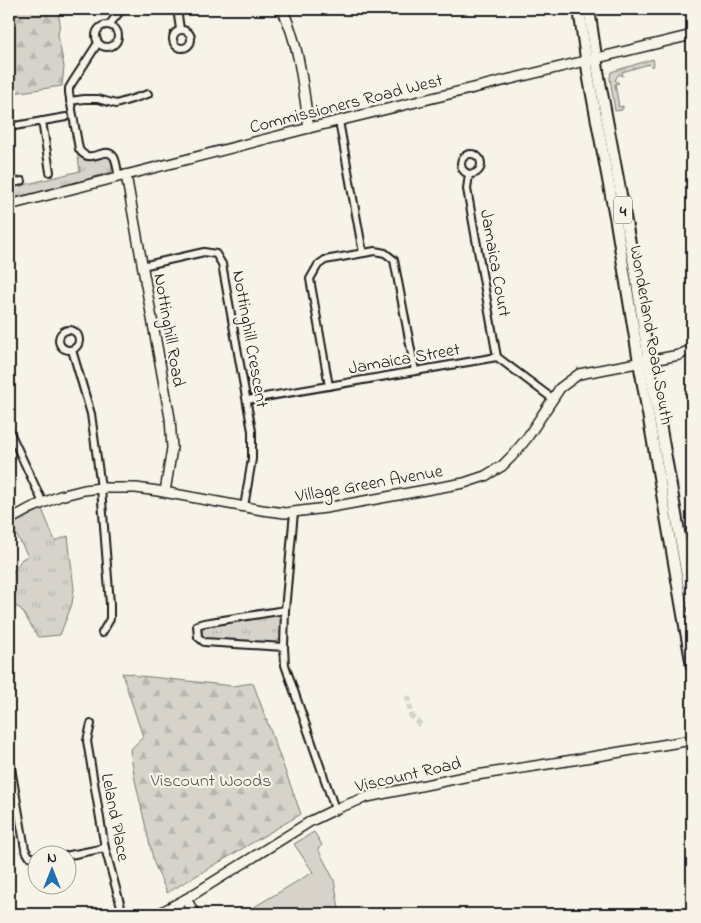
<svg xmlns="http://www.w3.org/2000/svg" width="701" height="923" font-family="'Indie Flower',sans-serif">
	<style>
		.grass { fill: url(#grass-tufts); stroke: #7a7874 }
		.forest { fill: url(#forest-firs); stroke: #7a7874 }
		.green { fill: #d7d3cb; stroke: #7a7874 }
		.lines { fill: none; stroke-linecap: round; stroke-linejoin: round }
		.street-tunnel { stroke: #d6d3c9; stroke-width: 6; stroke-dasharray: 6 3; stroke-linecap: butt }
		.street-casing { stroke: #1c1c1c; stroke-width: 10 }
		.secondary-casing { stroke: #1c1c1c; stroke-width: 12 }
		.primary-casing { stroke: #1c1c1c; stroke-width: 14 }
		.street { stroke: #f7f3e8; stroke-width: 6 }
		.secondary { stroke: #f7f3e8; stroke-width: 9 }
		.primary { stroke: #f7f3e8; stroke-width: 10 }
		.labels { text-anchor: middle; stroke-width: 4.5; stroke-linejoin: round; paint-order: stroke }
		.shield { fill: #f7f3e8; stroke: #5e5c59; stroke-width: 1 }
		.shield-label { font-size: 16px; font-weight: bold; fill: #1c1c1c }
		.street-label { font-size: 18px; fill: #1c1c1c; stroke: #f7f3e8 }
		.park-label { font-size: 18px; fill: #545351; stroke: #f7f3e8 }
	</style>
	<defs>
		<pattern id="grass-tufts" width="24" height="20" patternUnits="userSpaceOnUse" patternTransform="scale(1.25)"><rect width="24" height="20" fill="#d7d3cb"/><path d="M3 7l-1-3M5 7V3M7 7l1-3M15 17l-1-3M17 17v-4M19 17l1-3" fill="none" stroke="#b8b5ae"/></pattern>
		<pattern id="forest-firs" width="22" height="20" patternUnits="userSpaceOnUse" patternTransform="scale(1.25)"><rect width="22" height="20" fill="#d7d3cb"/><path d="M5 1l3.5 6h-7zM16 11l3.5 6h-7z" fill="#b8b5ae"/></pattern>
	</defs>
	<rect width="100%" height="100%" fill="#f7f3e8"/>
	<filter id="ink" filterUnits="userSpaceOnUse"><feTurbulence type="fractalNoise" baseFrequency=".02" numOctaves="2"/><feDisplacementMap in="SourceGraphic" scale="10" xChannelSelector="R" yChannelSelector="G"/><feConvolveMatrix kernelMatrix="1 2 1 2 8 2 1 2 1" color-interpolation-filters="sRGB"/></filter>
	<g filter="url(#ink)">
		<!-- grass -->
		<g class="grass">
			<path d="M653 59 654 64 652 67 649 64 622 72 623 76 619 74 615 80 619 83 615 84 619 107 623 106V108L622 110 615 111 610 78 611 72Z"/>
			<path d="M77 151 83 159 86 161 108 156C113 159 113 168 111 172L64 186 9 199V187L23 183 24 185 80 171Z"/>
			<path d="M42 509 55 541 68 536 74 589 72 604 60 635 38 637 21 609 9 603V577L22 559 28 556 11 525Z"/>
			<path d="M274 614 281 619V638L275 643 210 640 205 638 202 635C202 627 206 626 212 624Z"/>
		</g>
		<!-- forest -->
		<g class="forest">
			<path d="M9 9H57L60 22 58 35 64 67 62 86 13 93 9 65Z"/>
			<path d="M122 673 133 674 137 676 151 677 233 686 253 683 301 814 167 893 154 863 135 780 130 750 143 737Z"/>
		</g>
		<!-- green -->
		<path class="green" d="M314 832 322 845 318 849 334 880 340 914H245L244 913 313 872 294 844Z"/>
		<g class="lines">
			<!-- street-tunnel -->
			<path class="street-tunnel" d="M408 696 411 715 421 726"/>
			<defs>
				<g id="street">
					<path d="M177 9 180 29"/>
					<circle cx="107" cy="36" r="11"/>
					<path d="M109 25 122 9"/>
					<circle cx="182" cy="39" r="9"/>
					<path d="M98 43 72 83 69 88V93L79 149C90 167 105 144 114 157 117 162 117 171 119 177"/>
					<path d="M70 101 84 99H98L116 104 148 94"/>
					<path d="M42 121 50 172"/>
					<path d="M339 121 363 253"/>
					<path d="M9 127 66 117"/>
					<circle cx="471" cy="164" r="10"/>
					<path d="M469 174 467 189 497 357"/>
					<path d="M9 184 22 181"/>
					<path d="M142 266 204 252 216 254 222 264 252 431V459L244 507"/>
					<circle cx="69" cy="340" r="10"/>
					<path d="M72 350 91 414 101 488 110 604V619L102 633"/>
					<path d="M329 386 310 279 318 265 325 260 375 251 385 253 394 260 415 371"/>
					<path d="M247 400 497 357 553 399"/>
					<path d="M9 430 43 503"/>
					<path d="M294 512 285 610 204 623 197 625 198 637 204 642 284 647 285 665 335 809"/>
					<path d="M284 647 285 610"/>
					<path d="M91 724 87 741 105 848 123 914"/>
					<path d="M9 756 25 849 29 856 38 859"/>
					<path d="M65 856 105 848"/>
				</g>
				<g id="secondary">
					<path d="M282 9C300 45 303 89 309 128"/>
					<path d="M126 175 170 418 172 448 165 492"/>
					<path d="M9 205 309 128 692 35"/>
					<path d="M9 520 31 508 60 496 84 490 101 488H136L158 491 262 510 285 513 326 508 464 483 485 476 502 466 512 456 527 438 560 388 579 374 679 355 692 349"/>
					<path d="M186 899 195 914"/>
					<path d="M158 914 186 899 311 821 338 808 367 797 464 777 573 760 692 740"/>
				</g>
				<g id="primary">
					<path d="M579 9 589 79 616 222 639 362 692 666"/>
					<path d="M589 9 599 77 635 270 650 369 659 418 692 605"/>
				</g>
			</defs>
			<!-- street casing -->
			<use href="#street" class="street-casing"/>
			<!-- secondary casing -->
			<use href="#secondary" class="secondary-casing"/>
			<!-- primary casing -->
			<use href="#primary" class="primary-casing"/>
			<!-- street -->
			<use href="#street" class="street"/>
			<!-- secondary -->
			<use href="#secondary" class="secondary"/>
			<!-- primary -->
			<use href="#primary" class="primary"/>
		</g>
	</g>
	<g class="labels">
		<!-- shield labels -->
		<rect class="shield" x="614" y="196.5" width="18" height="27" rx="4"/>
		<g class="shield-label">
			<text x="623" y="216">4</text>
		</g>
		<!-- street labels -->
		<g class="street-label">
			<text transform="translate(346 103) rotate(-14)" y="6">Commissioners Road West</text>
			<text transform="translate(496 263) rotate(80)" y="6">Jamaica Court</text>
			<text transform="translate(170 330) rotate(80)" y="6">Nottinghill Road</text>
			<text transform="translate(652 335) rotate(80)" y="6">Wonderland Road South</text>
			<text transform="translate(251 339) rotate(80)" y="6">Nottinghill Crescent</text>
			<text transform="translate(404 358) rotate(-10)" y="6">Jamaica Street</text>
			<text transform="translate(369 483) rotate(-10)" y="6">Village Green Avenue</text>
			<text transform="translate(408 774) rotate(-13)" y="6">Viscount Road</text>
			<text transform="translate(116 817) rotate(79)" y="6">Leland Place</text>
		</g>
		<!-- park labels -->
		<g class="park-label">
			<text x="211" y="786">Viscount Woods</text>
		</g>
	</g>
	<!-- margin -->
	<rect width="701" height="923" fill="none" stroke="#f7f3e8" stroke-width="30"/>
	<rect x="15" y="15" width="671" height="893" fill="none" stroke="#1c1c1c" stroke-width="2" filter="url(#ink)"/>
	<!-- north arrow -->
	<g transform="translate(52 870)"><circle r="24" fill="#f7f3e8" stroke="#9f9d96"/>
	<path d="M0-4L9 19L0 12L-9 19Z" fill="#1f6fb2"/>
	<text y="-8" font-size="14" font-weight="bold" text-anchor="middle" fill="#1c1c1c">N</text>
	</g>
</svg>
